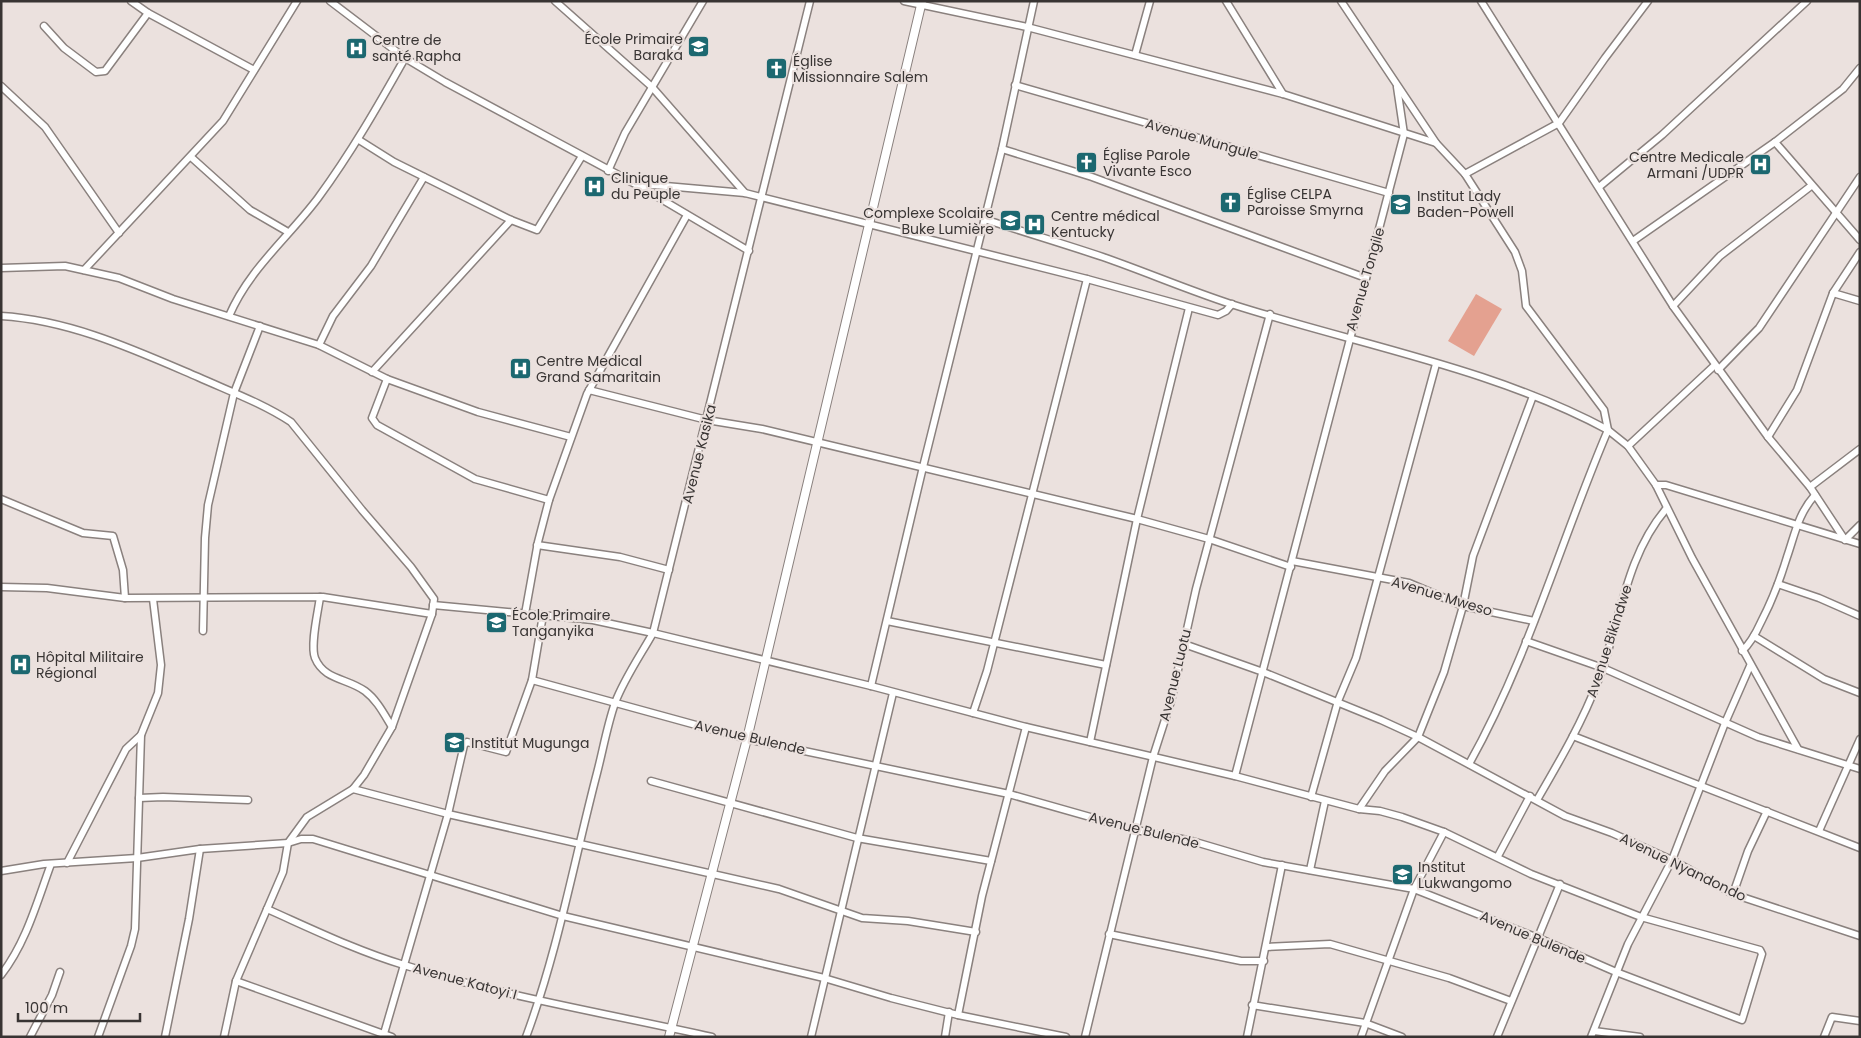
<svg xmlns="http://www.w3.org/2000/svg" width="1861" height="1038" font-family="Poppins,sans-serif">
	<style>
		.green { fill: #e4a190 }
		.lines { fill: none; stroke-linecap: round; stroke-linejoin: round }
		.minor-casing { stroke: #8a817e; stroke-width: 9 }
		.tertiary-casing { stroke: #8a817e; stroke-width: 10 }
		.minor { stroke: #fff; stroke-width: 6 }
		.tertiary { stroke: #fff; stroke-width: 8 }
		.labels { text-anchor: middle; stroke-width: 4.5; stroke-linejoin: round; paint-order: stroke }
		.poi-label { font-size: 14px; fill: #383433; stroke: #ebe1de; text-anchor: start }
		.street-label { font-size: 14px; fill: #383433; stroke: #ebe1de }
	</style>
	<rect width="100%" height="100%" fill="#ebe1de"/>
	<!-- green -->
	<path class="green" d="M1476 294 1502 309 1474 356 1448 341Z"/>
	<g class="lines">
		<defs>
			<g id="minor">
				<path d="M131 1 148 13 254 70"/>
				<path d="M330 1 405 58 445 82 639 186 749 251"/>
				<path d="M555 1 652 87 745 193"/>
				<path d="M904 1 1027 27 1283 94 1436 143"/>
				<path d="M1226 1 1283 94"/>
				<path d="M1341 1 1436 143 1465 174 1515 252 1522 271 1526 306 1604 410 1608 430 1628 446 1656 485 1692 558 1798 749"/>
				<path d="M1481 1 1673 306 1768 437 1810 487 1845 540 1860 525"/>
				<path d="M44 26 64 48 96 72 105 71 148 13"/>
				<path d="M1135 55 1150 1"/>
				<path d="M1015 85 1389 193"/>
				<path d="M1 86 45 127 119 233"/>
				<path d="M359 140 394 162 511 220 537 230 582 156"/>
				<path d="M1775 142 1860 240"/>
				<path d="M1002 149 1092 177 1366 278"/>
				<path d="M191 157 250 210 288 232"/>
				<path d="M608 171 625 133 703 1"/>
				<path d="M1465 174 1559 123 1605 58 1648 1"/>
				<path d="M639 186 654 185 745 193 1087 279 1218 315 1226 311 1232 304"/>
				<path d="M1599 187 1662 135 1807 1"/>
				<path d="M984 219C1024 232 1064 244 1103 257 1146 272 1188 290 1231 304 1355 344 1493 368 1608 430 1561 540 1528 659 1469 764"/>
				<path d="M1633 241 1775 142 1843 89 1860 68"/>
				<path d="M1 268 65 266 119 278 173 299 319 345 387 379 478 412 571 437"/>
				<path d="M84 270 223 121 297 1"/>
				<path d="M1833 293 1860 301"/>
				<path d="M1673 306 1720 256 1811 186"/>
				<path d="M1 316C70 320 135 350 198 377 229 391 262 403 291 422L362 510 411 567 434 599 432 614 392 727 364 775 353 789 307 817 288 843 283 872 236 981 224 1037"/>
				<path d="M229 316C249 269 288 238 318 198 351 153 378 106 405 58"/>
				<path d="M319 345 333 316 371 266 424 177"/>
				<path d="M1718 370 1759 328 1860 177"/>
				<path d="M372 372 511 220"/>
				<path d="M387 379 372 418 377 425 475 479 549 500"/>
				<path d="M589 390 707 420 762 429 1137 519 1209 539 1291 567"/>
				<path d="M1768 437 1797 390 1833 293 1860 252"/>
				<path d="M1628 446 1715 365"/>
				<path d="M1656 485H1666L1860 544"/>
				<path d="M1810 487 1860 449"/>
				<path d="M1 499 83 533 113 536 123 570 125 598"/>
				<path d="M537 545 620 557 669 570"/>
				<path d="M1292 561 1409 583 1463 606 1534 621"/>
				<path d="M1778 584 1819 598 1860 616"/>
				<path d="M1 587 47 588 125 598 323 597 432 614"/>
				<path d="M320 597C318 612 310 645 315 658 324 680 347 678 365 691 377 700 384 714 392 727"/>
				<path d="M433 605 593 620 653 633 871 686 1026 727 1235 776 1359 809 1380 811 1402 817 1444 832 1531 874 1641 917 1760 950 1762 954 1742 1020 1616 972 1538 938 1414 889 1263 862 1192 841 1136 830 1009 794 747 739 532 680"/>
				<path d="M525 614 538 542 549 500 587 394 687 215"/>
				<path d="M887 621 1106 665"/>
				<path d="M203 631 205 538 208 505 234 393 260 326"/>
				<path d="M1754 636 1824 679 1860 693"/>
				<path d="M1526 641 1603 668 1758 737 1860 769"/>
				<path d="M1184 644 1263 672 1381 720 1418 737 1565 816 1612 833 1672 860 1733 894 1860 936"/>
				<path d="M1742 651C1751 643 1756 633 1761 622 1772 601 1780 580 1787 557 1795 534 1798 514 1815 495"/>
				<path d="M871 686 923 467 1002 149 1034 1"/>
				<path d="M973 713 987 671 1087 279"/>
				<path d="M1573 736 1860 848"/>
				<path d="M1090 742 1137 519 1189 308"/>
				<path d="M1235 776 1404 134 1397 87"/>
				<path d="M651 781 857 838 991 861"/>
				<path d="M353 789 448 814 779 889 862 918 908 921 976 932"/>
				<path d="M1311 797 1338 701 1356 658 1436 364"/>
				<path d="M139 798 163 797 248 800"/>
				<path d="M1537 800C1559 762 1582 723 1598 681 1620 624 1625 557 1666 509"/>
				<path d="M1359 809 1385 771 1418 737 1444 672 1463 606 1473 556 1533 396"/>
				<path d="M1819 831 1860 739"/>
				<path d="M1498 856 1530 796"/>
				<path d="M67 863 126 749 141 735"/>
				<path d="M1310 870 1325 801"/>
				<path d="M1 871 44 864 137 858 200 849 288 843 301 839H313L563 916 824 978 891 998 958 1015 1066 1037"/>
				<path d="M1733 894 1748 851 1767 811"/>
				<path d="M267 909C312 929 357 951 404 965 505 997 610 1014 712 1037"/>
				<path d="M1109 934 1241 961H1264"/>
				<path d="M1266 947 1330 944 1449 978 1511 1001"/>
				<path d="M1 975C26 943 37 902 51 864"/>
				<path d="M236 981 392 1037"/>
				<path d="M1252 1005 1365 1023 1402 1037"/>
				<path d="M958 1015 982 896 1026 727"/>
				<path d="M1594 1031 1640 1037"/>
				<path d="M30 1037 52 995 60 972"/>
				<path d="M98 1037 131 946 135 929 141 735 158 693 161 665 153 599"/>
				<path d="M165 1037 189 919 200 849"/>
				<path d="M383 1037 448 814 464 745 467 742 506 752 532 680 543 615"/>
				<path d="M526 1037C558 951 574 861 597 773 603 750 607 726 615 703 624 679 640 656 653 633L810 1"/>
				<path d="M811 1037 893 693"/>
				<path d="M945 1037 949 1012"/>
				<path d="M1085 1037 1153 757 1171 701 1196 589 1270 314"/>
				<path d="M1247 1037 1282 865"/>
				<path d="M1361 1037 1414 889 1444 832"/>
				<path d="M1497 1037 1560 884"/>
				<path d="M1591 1037 1628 944 1672 860 1725 723 1750 666"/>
				<path d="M1824 1037 1832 1017 1860 1021"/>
			</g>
			<path id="tertiary" d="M669 1037 747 739 922 1"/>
		</defs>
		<!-- minor casing -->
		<use href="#minor" class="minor-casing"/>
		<!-- tertiary casing -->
		<use href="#tertiary" class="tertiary-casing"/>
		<!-- minor -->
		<use href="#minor" class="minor"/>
		<!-- tertiary -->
		<use href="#tertiary" class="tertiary"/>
	</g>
	<!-- icons -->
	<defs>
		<symbol id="school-square" viewBox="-11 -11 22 22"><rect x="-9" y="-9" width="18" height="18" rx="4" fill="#1c6870" stroke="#ebe1de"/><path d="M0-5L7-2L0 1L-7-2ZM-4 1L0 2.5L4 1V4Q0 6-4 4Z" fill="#fff"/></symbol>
		<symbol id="hospital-square" viewBox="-11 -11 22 22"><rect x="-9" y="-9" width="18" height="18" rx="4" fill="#1c6870" stroke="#ebe1de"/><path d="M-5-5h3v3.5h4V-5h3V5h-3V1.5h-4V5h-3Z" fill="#fff"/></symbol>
		<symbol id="church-square" viewBox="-11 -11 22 22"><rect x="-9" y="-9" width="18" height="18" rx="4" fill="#1c6870" stroke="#ebe1de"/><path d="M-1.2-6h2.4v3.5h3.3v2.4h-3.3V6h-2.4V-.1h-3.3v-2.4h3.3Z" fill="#fff"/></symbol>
	</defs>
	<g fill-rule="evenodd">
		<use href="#school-square" x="686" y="34" width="25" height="25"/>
		<use href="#hospital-square" x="344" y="36" width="25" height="25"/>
		<use href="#church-square" x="764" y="56" width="25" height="25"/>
		<use href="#church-square" x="1074" y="150" width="25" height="25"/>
		<use href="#hospital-square" x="1748" y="152" width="25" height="25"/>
		<use href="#hospital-square" x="582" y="174" width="25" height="25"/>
		<use href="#church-square" x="1218" y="190" width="25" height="25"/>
		<use href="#school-square" x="1388" y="192" width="25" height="25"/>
		<use href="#school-square" x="998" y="208" width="25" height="25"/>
		<use href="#hospital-square" x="1022" y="212" width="25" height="25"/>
		<use href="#hospital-square" x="508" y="356" width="25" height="25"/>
		<use href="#school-square" x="484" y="610" width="25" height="25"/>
		<use href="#hospital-square" x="8" y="652" width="25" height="25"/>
		<use href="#school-square" x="442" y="730" width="25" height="25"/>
		<use href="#school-square" x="1390" y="862" width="25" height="25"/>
	</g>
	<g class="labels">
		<!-- poi labels -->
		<g class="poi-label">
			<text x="683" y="44" text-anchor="end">École Primaire<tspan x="683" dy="16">Baraka</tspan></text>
			<text x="372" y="45">Centre de<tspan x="372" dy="16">santé Rapha</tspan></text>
			<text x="793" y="66">Église<tspan x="793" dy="16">Missionnaire Salem</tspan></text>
			<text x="1103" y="160">Église Parole<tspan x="1103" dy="16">Vivante Esco</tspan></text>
			<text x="1744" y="162" text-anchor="end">Centre Medicale<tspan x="1744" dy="16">Armani /UDPR</tspan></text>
			<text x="611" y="183">Clinique<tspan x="611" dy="16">du Peuple</tspan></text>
			<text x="1247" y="199">Église CELPA<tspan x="1247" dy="16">Paroisse Smyrna</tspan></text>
			<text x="1417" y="201">Institut Lady<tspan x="1417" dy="16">Baden-Powell</tspan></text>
			<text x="994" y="218" text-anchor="end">Complexe Scolaire<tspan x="994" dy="16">Buke Lumière</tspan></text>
			<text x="1051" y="221">Centre médical<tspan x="1051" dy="16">Kentucky</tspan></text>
			<text x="536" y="366">Centre Medical<tspan x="536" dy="16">Grand Samaritain</tspan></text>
			<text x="512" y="620">École Primaire<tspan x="512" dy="16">Tanganyika</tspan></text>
			<text x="36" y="662">Hôpital Militaire<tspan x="36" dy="16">Régional</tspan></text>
			<text x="471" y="748">Institut Mugunga</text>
			<text x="1418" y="872">Institut<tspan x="1418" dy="16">Lukwangomo</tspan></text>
		</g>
		<!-- street labels -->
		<g class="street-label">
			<text transform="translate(1202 139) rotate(16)" y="5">Avenue Mungule</text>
			<text transform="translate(1365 279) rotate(-74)" y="5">Avenue Tongile</text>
			<text transform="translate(699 454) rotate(-76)" y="5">Avenue Kasika</text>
			<text transform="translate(1442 596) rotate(17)" y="5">Avenue Mweso</text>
			<text transform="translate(1609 641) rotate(-72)" y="5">Avenue Bikindwe</text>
			<text transform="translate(1175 675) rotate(-76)" y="5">Avenue Luotu</text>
			<text transform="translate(750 737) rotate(13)" y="5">Avenue Bulende</text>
			<text transform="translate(1144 830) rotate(14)" y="5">Avenue Bulende</text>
			<text transform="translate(1683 867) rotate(26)" y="5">Avenue Nyandondo</text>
			<text transform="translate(1533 937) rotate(23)" y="5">Avenue Bulende</text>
			<text transform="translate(465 981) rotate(15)" y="5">Avenue Katoyi I</text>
		</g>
	</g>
	<!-- border -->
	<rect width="1861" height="1038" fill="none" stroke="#383433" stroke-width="5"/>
	<!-- scale -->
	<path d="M18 1013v8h122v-8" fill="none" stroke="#383433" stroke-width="2.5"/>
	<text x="25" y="1013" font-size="15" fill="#383433" stroke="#ebe1de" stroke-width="4" paint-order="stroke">100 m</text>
</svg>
